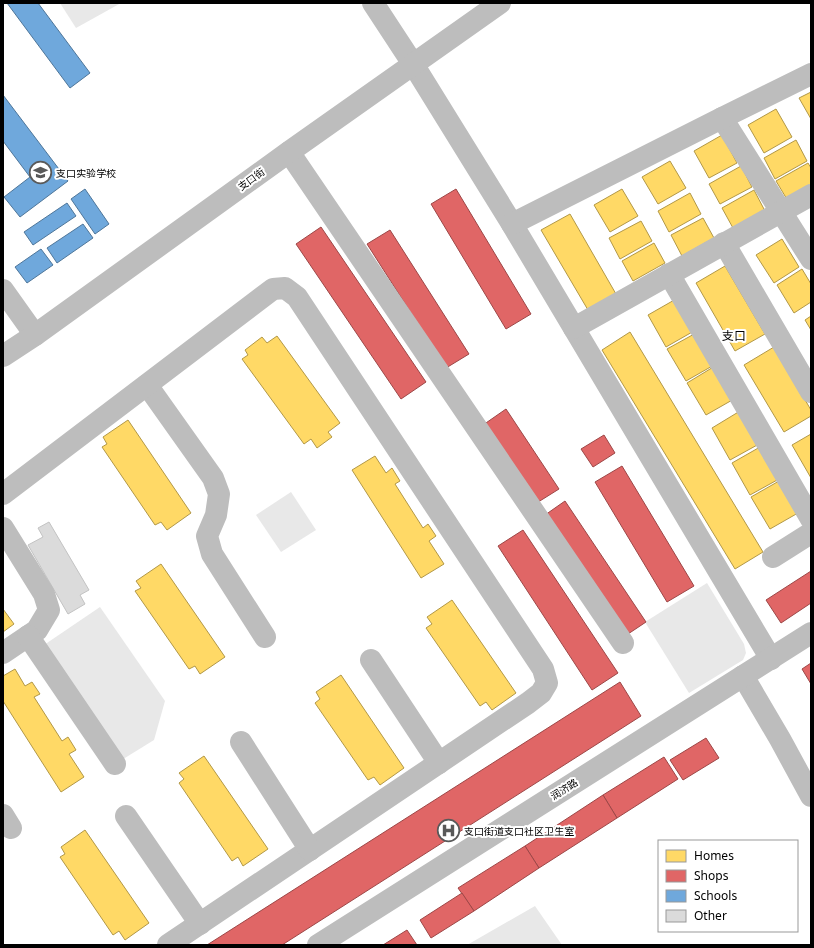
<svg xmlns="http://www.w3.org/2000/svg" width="814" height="948" font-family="'Noto Sans','Noto Sans SC',sans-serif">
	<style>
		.green { fill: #e8e8e8 }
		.homes { fill: #ffd966; stroke: #b29847 }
		.shops { fill: #e06666; stroke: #9d4747 }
		.schools { fill: #6fa8dc; stroke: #4e769a }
		.building { fill: #dbdbdb; stroke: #c3c3c3 }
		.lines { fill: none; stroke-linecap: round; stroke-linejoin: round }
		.minor { stroke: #bdbdbd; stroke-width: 22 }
		.labels { text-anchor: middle; stroke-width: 4; stroke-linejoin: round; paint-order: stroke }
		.poi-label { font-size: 10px; fill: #000; stroke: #fff; text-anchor: start }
		.street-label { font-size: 10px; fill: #000; stroke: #fff }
		.quarter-label { font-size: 12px; fill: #000; stroke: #fff }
	</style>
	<rect width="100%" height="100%" fill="#fff"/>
	<!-- green -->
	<g class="green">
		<path d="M60 3H121L76 28Z"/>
		<path d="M291 492 316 530 281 552 256 515Z"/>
		<path d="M707 583 744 644 746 653 743 660 689 693 645 622Z"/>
		<path d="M100 607 165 701 154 740 120 761 44 645Z"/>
		<path d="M535 906 562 945H467Z"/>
	</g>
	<!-- homes -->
	<g class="homes">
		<path d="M811 92V119L799 98Z"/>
		<path d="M776 109 792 137 764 153 748 125Z"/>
		<path d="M722 135 737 163 709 178 694 151Z"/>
		<path d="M796 140 807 161 775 179 764 158Z"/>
		<path d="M670 161 686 188 658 204 642 177Z"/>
		<path d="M808 163 811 168V188L788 201 776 181Z"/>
		<path d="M741 166 752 187 720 204 709 184Z"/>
		<path d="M622 189 638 216 610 232 594 205Z"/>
		<path d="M754 190 765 211 733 228 722 208Z"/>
		<path d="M690 193 701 214 669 232 658 211Z"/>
		<path d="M570 214 616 294 588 310 541 230Z"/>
		<path d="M703 218 714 238 682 256 671 235Z"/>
		<path d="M641 221 652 241 620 259 609 238Z"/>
		<path d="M782 239 799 267 774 283 756 255Z"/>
		<path d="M654 243 665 263 633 281 622 261Z"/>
		<path d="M725 266 765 334 735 351 696 283Z"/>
		<path d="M802 269 811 284V302L794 313 777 285Z"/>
		<path d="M676 299 694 331 666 347 648 315Z"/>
		<path d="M811 316V330L805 320Z"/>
		<path d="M630 332 763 552 735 569 602 350Z"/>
		<path d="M696 333 714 365 686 381 667 349Z"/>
		<path d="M277 336 340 423 328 432 332 437 317 448 311 439 304 444 242 359 248 355 245 350 262 337 267 343Z"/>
		<path d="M774 347 811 410V416L784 432 744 365Z"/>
		<path d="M715 366 734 399 706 415 687 383Z"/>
		<path d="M740 411 759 444 730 460 712 428Z"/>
		<path d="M128 420 191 513 167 530 161 522 155 525 102 447 107 444 103 437Z"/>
		<path d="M811 434V478L792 445Z"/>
		<path d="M760 447 779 479 750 495 732 463Z"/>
		<path d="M375 456 386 473 392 468 400 481 395 484 423 528 428 524 436 536 429 541 444 564 421 578 352 470Z"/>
		<path d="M779 481 798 513 770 529 751 497Z"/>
		<path d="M161 564 225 657 200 674 195 666 189 669 135 591 141 588 136 581Z"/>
		<path d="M452 600 516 693 492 710 486 702 480 706 426 628 432 624 427 617Z"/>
		<path d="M3 609 14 624 3 632Z"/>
		<path d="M15 669 25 686 32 682 40 694 34 697 62 741 68 737 76 750 69 754 84 777 61 792 3 701V676Z"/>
		<path d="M341 675 404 768 380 785 374 777 368 780 315 703 320 699 316 692Z"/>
		<path d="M204 756 268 849 243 866 238 857 232 861 179 783 184 779 179 773Z"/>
		<path d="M85 830 149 923 125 940 119 931 113 935 60 857 65 854 61 847Z"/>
	</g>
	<!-- shops -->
	<g class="shops">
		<path d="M456 189 531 314 506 329 431 204Z"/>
		<path d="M321 227 426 382 401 399 296 244Z"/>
		<path d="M390 230 469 354 446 368 367 244Z"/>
		<path d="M506 409 559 489 535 504 483 425Z"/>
		<path d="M604 435 615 453 593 467 581 449Z"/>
		<path d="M622 466 694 586 667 602 595 482Z"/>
		<path d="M565 501 646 622 625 636 545 515Z"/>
		<path d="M523 530 618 673 592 690 498 546Z"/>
		<path d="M811 571V603L781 623 766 600Z"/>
		<path d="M811 663V684L802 669Z"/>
		<path d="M620 682 641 716 282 945H207Z"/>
		<path d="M706 738 719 758 683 780 670 760Z"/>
		<path d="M664 757 678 779 617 818 603 795Z"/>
		<path d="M603 795 617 818 539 868 525 846Z"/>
		<path d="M525 846 539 868 474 911 458 888Z"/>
		<path d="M462 893 474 911 431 938 420 920Z"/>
		<path d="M407 930 417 945H383Z"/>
	</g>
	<!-- schools -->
	<g class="schools">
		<path d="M7 3H38L90 73 70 88Z"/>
		<path d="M3 95 68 181 20 217 4 197 30 177 3 141Z"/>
		<path d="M85 189 109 224 95 234 71 199Z"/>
		<path d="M67 203 76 216 33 245 24 232Z"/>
		<path d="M83 224 93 238 57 263 47 248Z"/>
		<path d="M41 249 53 265 27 283 15 267Z"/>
	</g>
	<!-- building -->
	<path class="building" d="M49 522 89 590 80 595 85 604 68 614 28 545 43 537 38 528Z"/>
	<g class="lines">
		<!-- minor -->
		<g class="minor">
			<path d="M373 3 413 64 512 224 771 659"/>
			<path d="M722 118 811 259"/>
			<path d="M289 152 623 643"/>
			<path d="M512 224 722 118 811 74"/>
			<path d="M724 243 811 392"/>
			<path d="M669 274 811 519"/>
			<path d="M3 290 35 335"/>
			<path d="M574 328 811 195"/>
			<path d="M3 356 35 335 289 152 500 3"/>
			<path d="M147 385 213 478 219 494 216 515 207 536 212 554 265 637"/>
			<path d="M3 494 273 289 285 288 297 297 543 669 547 683 541 693 528 703 168 945"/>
			<path d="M3 528 44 594 49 610 37 630 3 653"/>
			<path d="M773 557 811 533"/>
			<path d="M28 636 115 764"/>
			<path d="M371 660 439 763"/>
			<path d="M743 676 780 739 811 796"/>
			<path d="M241 742 310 850"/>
			<path d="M3 815 11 828"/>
			<path d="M126 816 200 924"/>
			<path d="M318 945 811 633"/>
		</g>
	</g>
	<!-- icons -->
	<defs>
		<symbol id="school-ring" viewBox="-11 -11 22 22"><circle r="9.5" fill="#fff" stroke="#595959" stroke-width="1.5"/><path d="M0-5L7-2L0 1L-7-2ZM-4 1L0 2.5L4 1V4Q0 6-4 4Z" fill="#595959"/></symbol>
		<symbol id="hospital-ring" viewBox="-11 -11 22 22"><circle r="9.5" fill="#fff" stroke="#595959" stroke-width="1.5"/><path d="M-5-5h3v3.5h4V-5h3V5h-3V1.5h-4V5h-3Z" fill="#595959"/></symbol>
	</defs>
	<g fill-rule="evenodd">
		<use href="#school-ring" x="28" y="160" width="25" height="25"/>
		<use href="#hospital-ring" x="436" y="818" width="25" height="25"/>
	</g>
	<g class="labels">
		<!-- poi labels -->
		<g class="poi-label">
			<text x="56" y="177">支口实验学校</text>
			<text x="464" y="835">支口街道支口社区卫生室</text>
		</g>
		<!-- street labels -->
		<g class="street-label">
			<text transform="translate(251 179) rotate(-36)" y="4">支口街</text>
			<text transform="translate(564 789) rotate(-32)" y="4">润济路</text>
		</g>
		<!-- quarter labels -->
		<g class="quarter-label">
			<text x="734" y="340">支口</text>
		</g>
	</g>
	<!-- border -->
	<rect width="814" height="948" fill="none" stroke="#000000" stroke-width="8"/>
	<!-- legend -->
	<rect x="658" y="840" width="140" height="92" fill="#ffffff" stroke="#999999"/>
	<rect x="666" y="850" width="20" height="12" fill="#ffd966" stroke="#999999"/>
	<text x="694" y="860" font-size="12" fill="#000000">Homes</text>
	<rect x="666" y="870" width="20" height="12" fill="#e06666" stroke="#999999"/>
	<text x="694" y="880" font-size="12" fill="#000000">Shops</text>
	<rect x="666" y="890" width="20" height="12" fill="#6fa8dc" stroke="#999999"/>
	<text x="694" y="900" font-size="12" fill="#000000">Schools</text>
	<rect x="666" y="910" width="20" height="12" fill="#dbdbdb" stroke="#999999"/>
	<text x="694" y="920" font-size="12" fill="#000000">Other</text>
</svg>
